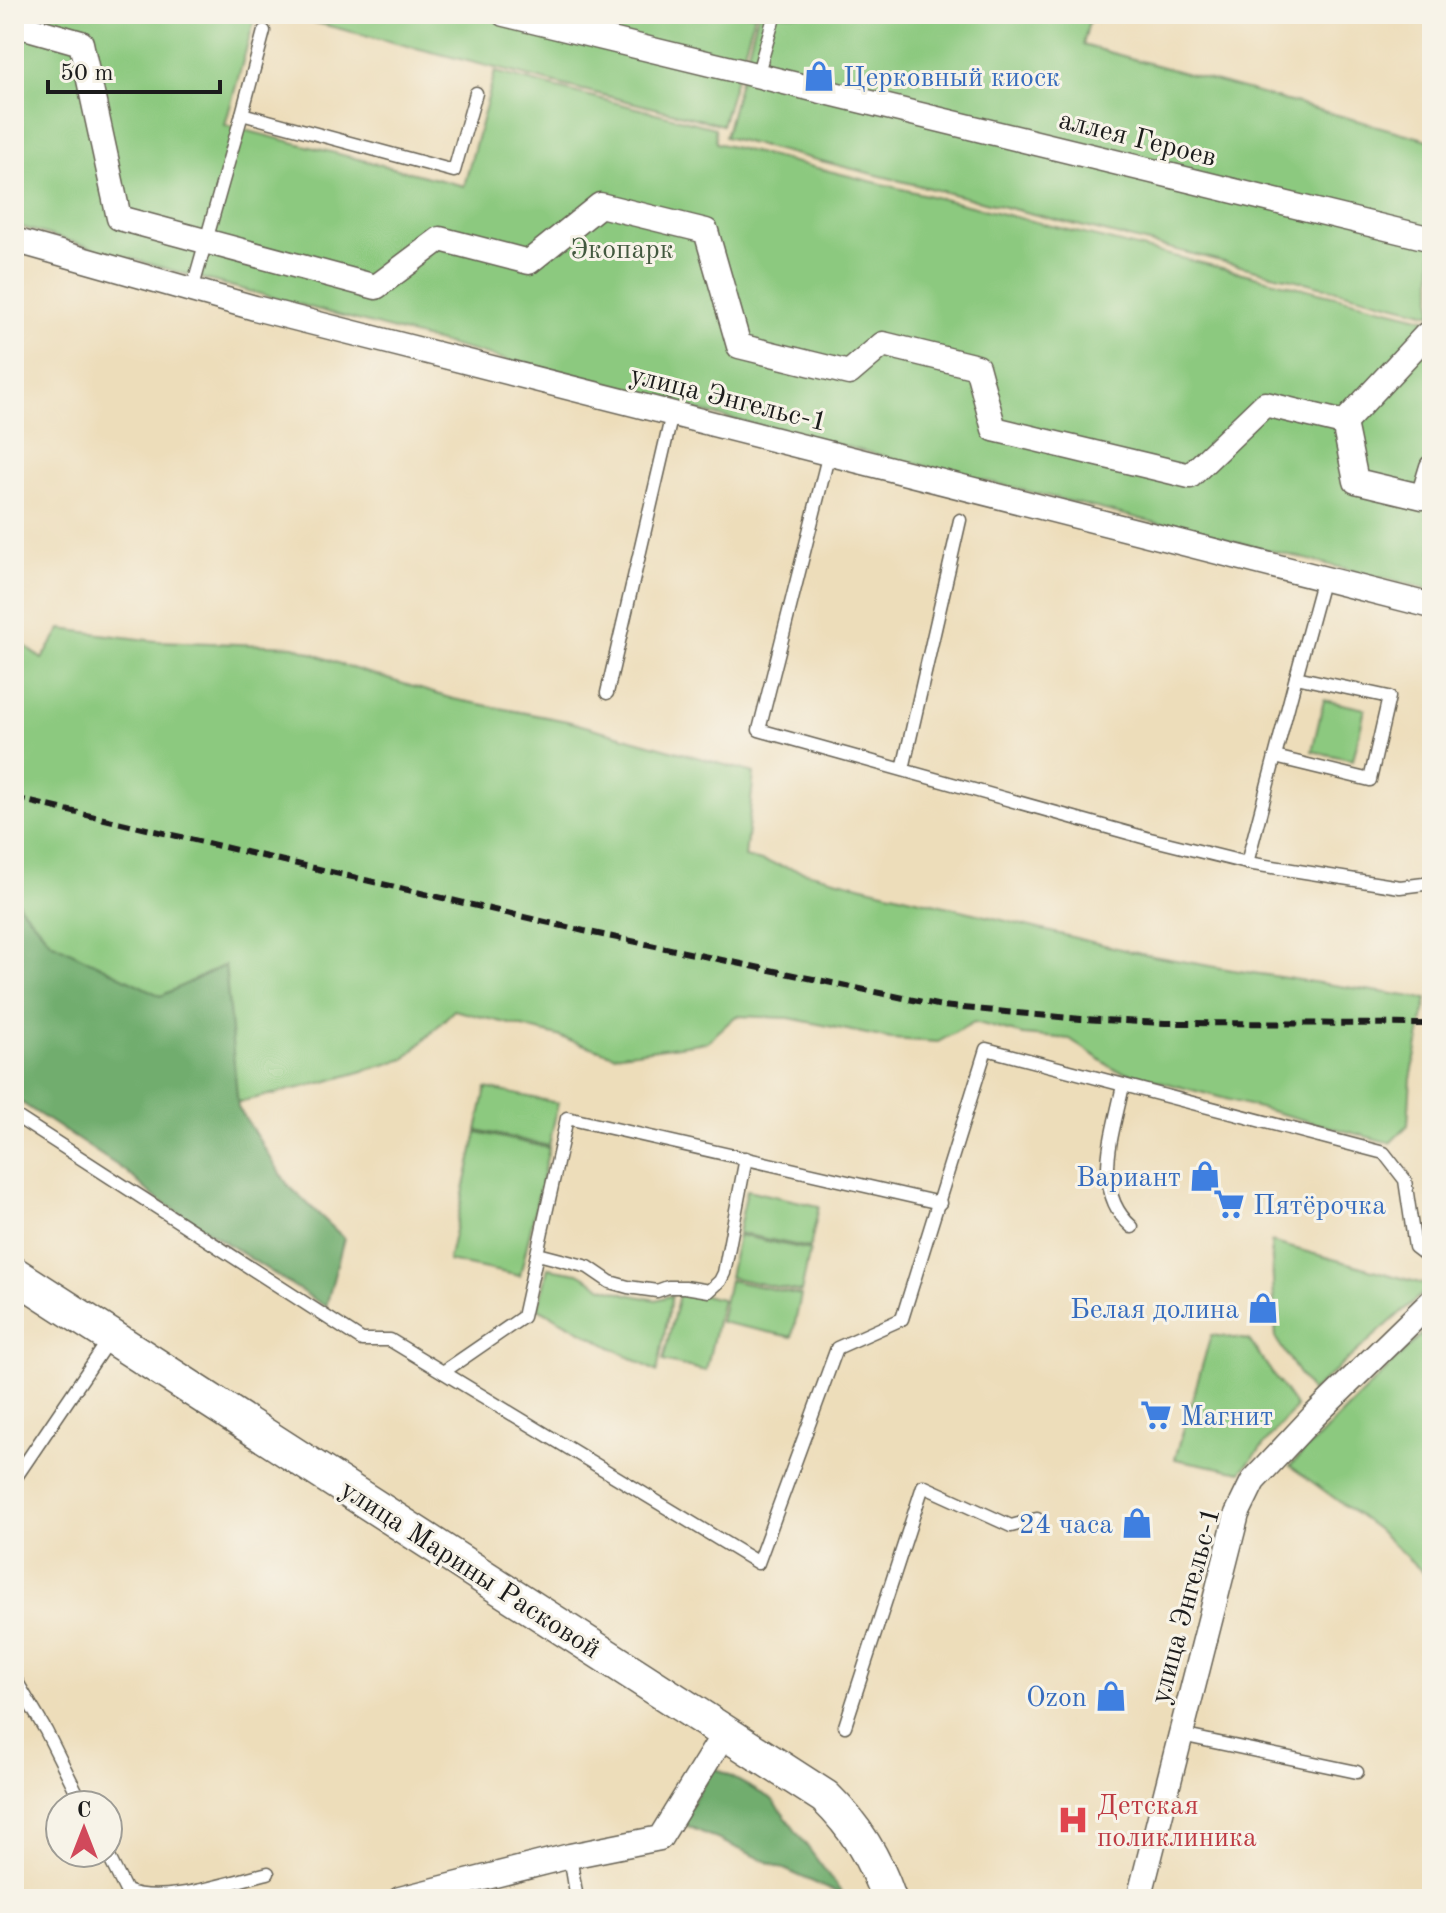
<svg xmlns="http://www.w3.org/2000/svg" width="1446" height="1913" font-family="'Old Standard TT',serif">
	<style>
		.green { fill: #8cc97f; stroke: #54724e; stroke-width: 2 }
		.forest { fill: #71ad6e; stroke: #466445; stroke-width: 2 }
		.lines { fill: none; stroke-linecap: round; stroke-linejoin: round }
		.lane-casing { stroke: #656053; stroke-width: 15 }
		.street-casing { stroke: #656053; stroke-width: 27 }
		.secondary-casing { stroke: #656053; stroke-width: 37 }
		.lane { stroke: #fff; stroke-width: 12 }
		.street { stroke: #fff; stroke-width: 24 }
		.secondary { stroke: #fff; stroke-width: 34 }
		.rail { stroke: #1c1c1c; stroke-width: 6; stroke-dasharray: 12 6; stroke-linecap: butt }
		.labels { text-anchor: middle; stroke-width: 6; stroke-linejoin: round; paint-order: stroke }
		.shop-label { font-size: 28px; fill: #366cbe; stroke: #f7f3e8; text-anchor: end }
		.street-label { font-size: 28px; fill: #1c1c1c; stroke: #f7f3e8 }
		.park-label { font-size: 28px; fill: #43593f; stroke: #f7f3e8 }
		.health-label { font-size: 28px; fill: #be3a42; stroke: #f7f3e8; text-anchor: start }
	</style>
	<rect width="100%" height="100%" fill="#f7f3e8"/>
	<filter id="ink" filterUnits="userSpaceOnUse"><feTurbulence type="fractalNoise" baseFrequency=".0125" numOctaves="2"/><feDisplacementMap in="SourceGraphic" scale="16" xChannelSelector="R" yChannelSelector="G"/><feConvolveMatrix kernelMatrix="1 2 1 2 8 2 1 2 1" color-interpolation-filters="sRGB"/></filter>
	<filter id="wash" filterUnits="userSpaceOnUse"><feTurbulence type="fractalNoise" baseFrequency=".006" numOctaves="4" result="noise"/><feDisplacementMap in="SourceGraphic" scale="32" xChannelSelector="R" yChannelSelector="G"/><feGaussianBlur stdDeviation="1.8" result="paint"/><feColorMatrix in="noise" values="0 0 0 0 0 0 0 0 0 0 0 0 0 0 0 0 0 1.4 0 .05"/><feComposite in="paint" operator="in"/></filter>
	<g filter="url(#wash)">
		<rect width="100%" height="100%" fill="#edddba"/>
		<!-- green -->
		<g class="green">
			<path d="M14 14H256L225 125 464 186 495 72 715 128 716 143 1432 320V590L666 403 174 271 14 225Z"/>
			<path d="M281 14H755L722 125Z"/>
			<path d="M758 14H1091L1083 45 1432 141V314L725 137Z"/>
			<path d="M61 629 156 641 294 646 345 666 453 699 567 721 754 773 745 857 1141 954 1233 970 1427 999 1411 1079 1408 1125 1390 1143 1114 1069 1070 1039 1023 1035 974 1022 938 1042 891 1039 789 1018 736 1016 707 1042 614 1055 558 1036 454 1010 405 1059 325 1082 209 1109 14 1098V637L42 659Z"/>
			<path d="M1324 700 1365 709 1353 760 1312 751Z"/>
			<path d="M486 1088 558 1103 549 1146 477 1130Z"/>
			<path d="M477 1132 549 1148 520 1276 448 1261Z"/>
			<path d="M747 1190 819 1206 810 1248 738 1233Z"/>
			<path d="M738 1235 810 1250 801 1292 729 1277Z"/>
			<path d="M1271 1242 1431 1286 1311 1392 1276 1339Z"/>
			<path d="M548 1268 578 1273 603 1287 627 1294 656 1300 672 1295 657 1372 538 1308Z"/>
			<path d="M729 1280 801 1295 792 1337 720 1322Z"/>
			<path d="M680 1290 722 1299 706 1371 663 1361Z"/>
			<path d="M1432 1324V1581L1377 1529 1290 1466Z"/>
			<path d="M1211 1335 1249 1340 1296 1407 1241 1472 1175 1459Z"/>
		</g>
		<!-- forest -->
		<g class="forest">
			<path d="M14 886 19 905 51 942 161 996 225 965 238 1107 288 1185 344 1238 326 1307 153 1196 127 1172 14 1098Z"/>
			<path d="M713 1767 772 1799 844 1896 681 1823Z"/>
		</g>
	</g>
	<g filter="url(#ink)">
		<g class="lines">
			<defs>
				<g id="lane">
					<path d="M757 76 775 14"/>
					<path d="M242 114 264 31"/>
					<path d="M192 290 242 114 454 171 476 93"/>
					<path d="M829 453 759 730 1150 839 1247 863 1400 887 1432 883"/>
					<path d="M607 693 672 414"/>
					<path d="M1275 757 1370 780 1389 697 1296 677 1323 578"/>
					<path d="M903 769 960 520"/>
					<path d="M1247 863 1296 677"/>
					<path d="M1123 1085C1114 1132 1090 1190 1132 1227"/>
					<path d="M14 1115 362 1340H390L758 1563 837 1348 902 1319 986 1049 1384 1153 1405 1180 1415 1247 1432 1260"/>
					<path d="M538 1254 588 1267 610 1282 628 1287 657 1291 668 1287H685L709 1291 720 1281 724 1273 746 1158"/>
					<path d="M443 1372 523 1317 567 1118 940 1203"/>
					<path d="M14 1480 110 1338"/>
					<path d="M14 1677 46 1731 83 1805"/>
					<path d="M845 1726 923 1486 1011 1526 1037 1519"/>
					<path d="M1181 1735 1357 1772"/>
					<path d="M107 1853 126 1891C163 1906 229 1882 268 1873"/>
					<path d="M570 1856 577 1899"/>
				</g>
				<g id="street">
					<path d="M504 14 1432 239"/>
					<path d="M14 24 81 43 119 218 376 287 440 239 529 262 600 205 706 231 739 346 849 373 883 344 977 367 994 429 1190 476 1265 404 1344 423"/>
					<path d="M14 240 255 308 1432 606"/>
					<path d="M1344 423 1356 481 1423 497 1432 467"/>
					<path d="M1344 423 1426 335 1432 336"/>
					<path d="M400 1899 570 1856 660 1838 725 1732"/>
					<path d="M1139 1899 1237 1514 1253 1481 1314 1416 1432 1301"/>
				</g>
				<path id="secondary" d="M14 1274 825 1797C856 1827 875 1859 889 1899"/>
			</defs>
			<!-- lane casing -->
			<use href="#lane" class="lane-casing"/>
			<!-- street casing -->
			<use href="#street" class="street-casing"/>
			<!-- secondary casing -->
			<use href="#secondary" class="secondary-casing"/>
			<!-- lane -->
			<use href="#lane" class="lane"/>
			<!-- street -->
			<use href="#street" class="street"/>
			<!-- secondary -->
			<use href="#secondary" class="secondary"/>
			<!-- rail -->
			<path class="rail" d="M14 798 584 931 942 1006 1081 1019 1165 1023 1432 1024"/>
		</g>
	</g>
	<!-- icons -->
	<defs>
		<symbol id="shop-bare" viewBox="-9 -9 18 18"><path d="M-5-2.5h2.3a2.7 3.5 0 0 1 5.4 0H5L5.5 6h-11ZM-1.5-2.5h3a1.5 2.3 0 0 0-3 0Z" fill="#3f7fe0" stroke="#f7f3e8" stroke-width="2.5" paint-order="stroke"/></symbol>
		<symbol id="supermarket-bare" viewBox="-9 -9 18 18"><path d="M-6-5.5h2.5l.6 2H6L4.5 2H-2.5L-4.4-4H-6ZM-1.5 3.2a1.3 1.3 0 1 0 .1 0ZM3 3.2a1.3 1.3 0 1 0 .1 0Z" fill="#3f7fe0" stroke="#f7f3e8" stroke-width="2.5" paint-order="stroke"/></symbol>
		<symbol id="hospital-bare" viewBox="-9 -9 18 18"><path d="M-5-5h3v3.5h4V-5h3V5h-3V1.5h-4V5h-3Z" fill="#e0444e" stroke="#f7f3e8" stroke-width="2.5" paint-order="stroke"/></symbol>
	</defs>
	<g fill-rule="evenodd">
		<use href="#shop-bare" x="797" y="54" width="44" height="44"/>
		<use href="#shop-bare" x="1183" y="1154" width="44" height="44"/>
		<use href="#supermarket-bare" x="1207" y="1182" width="44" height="44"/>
		<use href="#shop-bare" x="1241" y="1286" width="44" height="44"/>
		<use href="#supermarket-bare" x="1134" y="1393" width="44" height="44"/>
		<use href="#shop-bare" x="1115" y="1501" width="44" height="44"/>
		<use href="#shop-bare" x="1089" y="1674" width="44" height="44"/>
		<use href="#hospital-bare" x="1051" y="1798" width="44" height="44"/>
	</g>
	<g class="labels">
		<!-- shop labels -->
		<g class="shop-label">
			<text x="843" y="86" text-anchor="start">Церковный киоск</text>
			<text x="1181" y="1186">Вариант</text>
			<text x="1253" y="1214" text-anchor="start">Пятёрочка</text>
			<text x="1239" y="1318">Белая долина</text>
			<text x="1180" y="1425" text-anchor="start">Магнит</text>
			<text x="1113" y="1533">24 часа</text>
			<text x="1087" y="1706">Ozon</text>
		</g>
		<!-- street labels -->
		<g class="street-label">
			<text transform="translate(1138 137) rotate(14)" y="10">аллея Героев</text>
			<text transform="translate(729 397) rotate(14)" y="10">улица Энгельс-1</text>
			<text transform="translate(471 1568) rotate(33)" y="10">улица Марины Расковой</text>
			<text transform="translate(1184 1605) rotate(-75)" y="10">улица Энгельс-1</text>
		</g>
		<!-- park labels -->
		<g class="park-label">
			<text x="622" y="258">Экопарк</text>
		</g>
		<!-- health labels -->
		<g class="health-label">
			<text x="1097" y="1814">Детская<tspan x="1097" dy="32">поликлиника</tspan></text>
		</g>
	</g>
	<!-- margin -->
	<rect width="1446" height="1913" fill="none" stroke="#f7f3e8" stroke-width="48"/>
	<!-- north arrow -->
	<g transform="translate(84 1829)"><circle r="38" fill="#f7f3e8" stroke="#9f9d96" stroke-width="2"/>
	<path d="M0-6L14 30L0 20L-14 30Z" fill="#d1495b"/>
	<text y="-12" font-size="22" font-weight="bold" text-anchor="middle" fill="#1c1c1c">С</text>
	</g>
	<!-- scale -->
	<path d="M48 80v12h172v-12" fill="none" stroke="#1c1c1c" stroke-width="4"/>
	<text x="60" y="80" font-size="24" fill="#1c1c1c" stroke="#f7f3e8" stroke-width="6" paint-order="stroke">50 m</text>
</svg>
